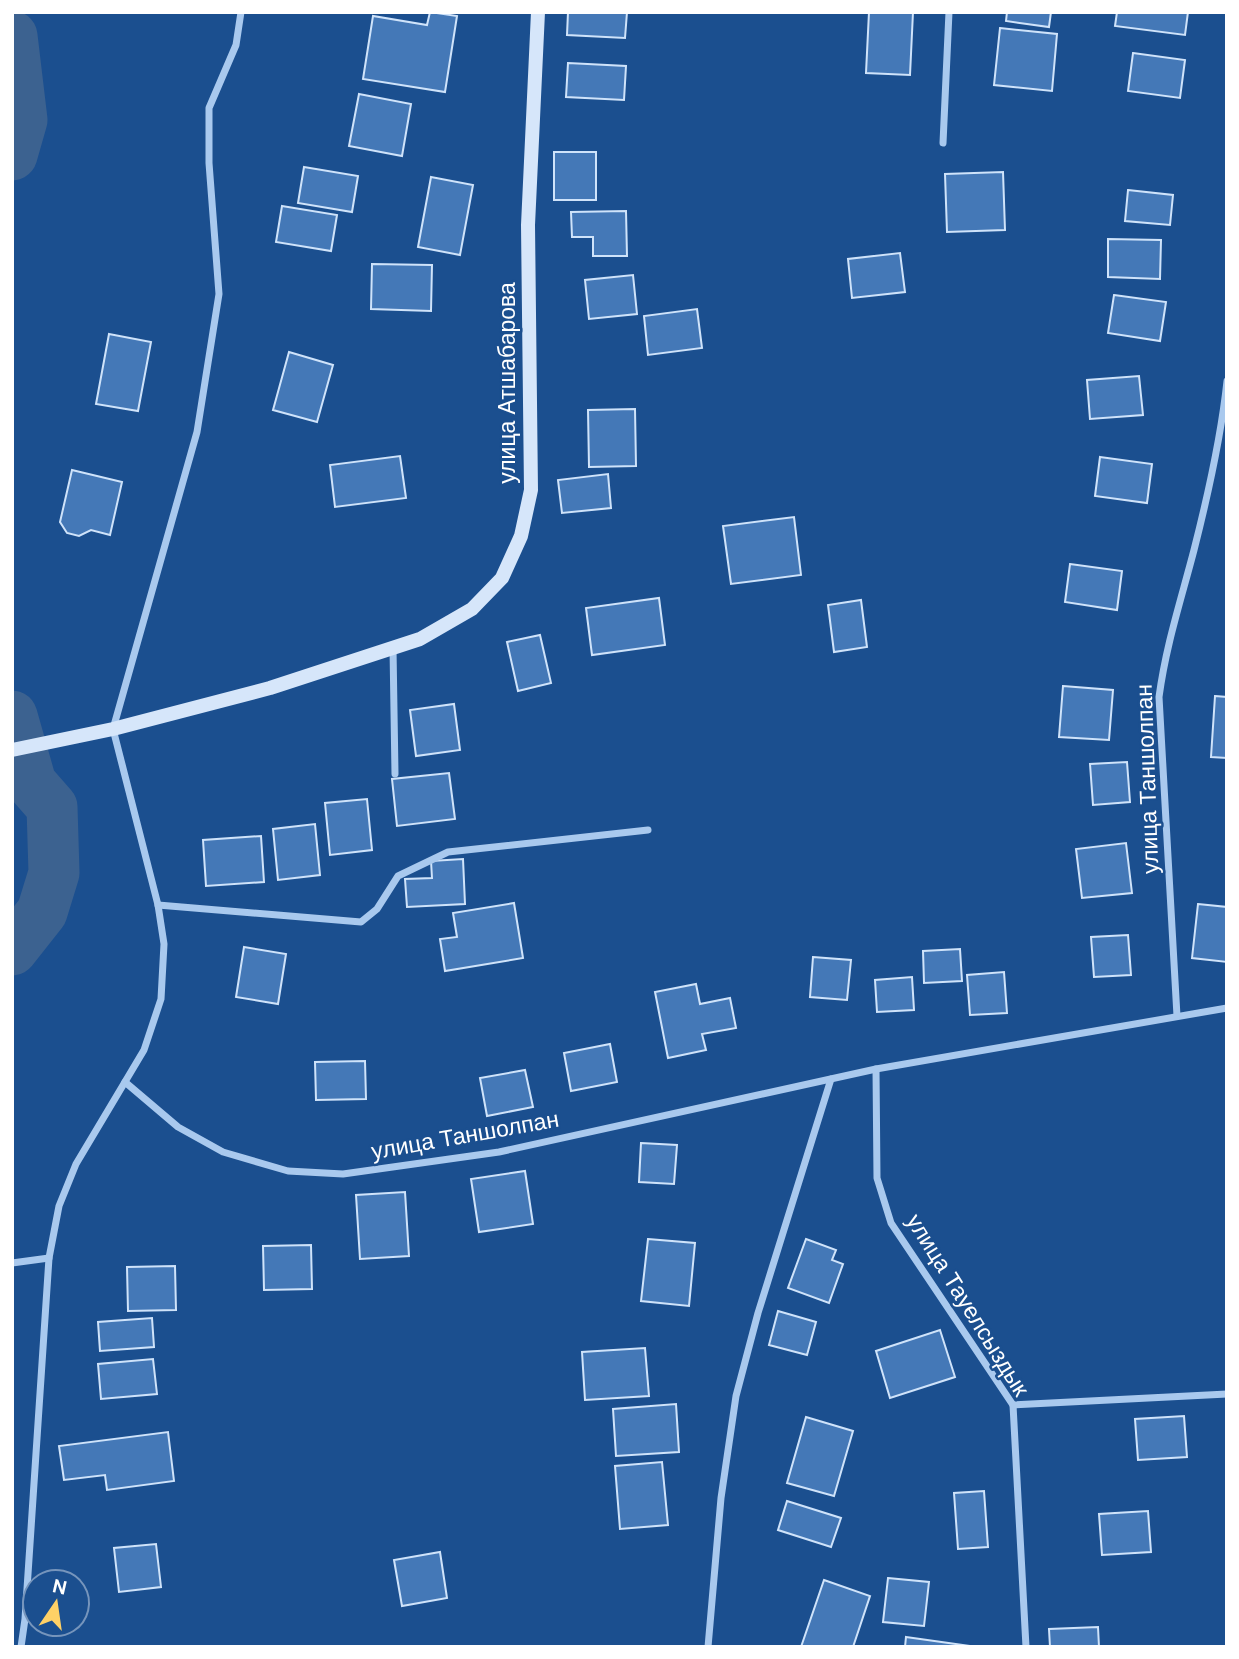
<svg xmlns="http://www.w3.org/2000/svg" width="1239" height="1659" font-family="'DM Sans',sans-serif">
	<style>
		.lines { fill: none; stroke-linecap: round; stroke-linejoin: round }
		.river { stroke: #3c6290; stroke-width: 51 }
		.building { fill: #4478b7; stroke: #cfe3fa; stroke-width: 2 }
		.street { stroke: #a9c9ee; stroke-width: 7 }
		.secondary { stroke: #d6e6fa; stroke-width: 14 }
		.labels { text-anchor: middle; stroke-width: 5; stroke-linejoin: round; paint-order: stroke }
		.street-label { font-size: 23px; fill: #fff; stroke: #1b4f8f }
	</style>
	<rect width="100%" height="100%" fill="#1b4f8f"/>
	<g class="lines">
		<!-- river -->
		<g class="river">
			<path d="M12 36 22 120 12 155"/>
			<path d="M12 716 31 783 52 807 54 873 42 912 12 950"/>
		</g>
	</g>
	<!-- building -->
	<g class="building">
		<path d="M430 12 457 16 445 92 363 79 373 16 427 25Z"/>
		<path d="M568 12H627L625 38 567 35Z"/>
		<path d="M869 12H913L910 75 866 73Z"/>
		<path d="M1007 12H1051L1049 27 1006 21Z"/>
		<path d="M1117 12H1188L1185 35 1115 26Z"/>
		<path d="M1000 28 1057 34 1052 91 994 85Z"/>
		<path d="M1133 53 1185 60 1180 98 1128 91Z"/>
		<path d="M568 63 626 66 624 100 566 97Z"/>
		<path d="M359 94 411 104 402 156 349 146Z"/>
		<rect x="554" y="152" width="42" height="48"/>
		<path d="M304 167 358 176 352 212 298 203Z"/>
		<path d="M1003 172 1005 230 947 232 945 174Z"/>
		<path d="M431 177 473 185 460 255 418 247Z"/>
		<path d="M1128 190 1173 195 1170 225 1125 221Z"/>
		<path d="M282 206 337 215 331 251 276 242Z"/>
		<path d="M626 211 627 256H593V237H572L571 212Z"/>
		<path d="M1108 239 1161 240 1160 279 1108 277Z"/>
		<path d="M900 253 905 292 852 298 848 259Z"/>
		<path d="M372 264 432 265 431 311 371 309Z"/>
		<path d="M633 275 637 314 589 319 585 280Z"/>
		<path d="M1114 295 1166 302 1160 341 1108 333Z"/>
		<path d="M697 309 702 348 648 355 644 316Z"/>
		<path d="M109 334 151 342 138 411 96 404Z"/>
		<path d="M289 352 333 365 317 422 273 410Z"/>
		<path d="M1139 376 1143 415 1090 419 1087 380Z"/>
		<path d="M635 409 636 466 589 467 588 410Z"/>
		<path d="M400 456 406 498 335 507 330 465Z"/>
		<path d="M1100 457 1152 464 1147 503 1095 496Z"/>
		<path d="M72 470 122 482 110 535 91 530 79 536 67 533 60 522Z"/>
		<path d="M608 474 611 508 562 513 558 480Z"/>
		<path d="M794 517 801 575 731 584 723 526Z"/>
		<path d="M1070 564 1122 571 1117 610 1065 602Z"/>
		<path d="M659 598 665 645 592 655 586 608Z"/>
		<path d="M861 600 867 647 834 652 828 605Z"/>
		<path d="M540 635 551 683 518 691 507 642Z"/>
		<path d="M1063 686 1113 690 1109 740 1059 737Z"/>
		<path d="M1215 696 1227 697V758L1211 757Z"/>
		<path d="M454 704 460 750 416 756 410 710Z"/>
		<path d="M1127 762 1130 802 1093 805 1090 764Z"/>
		<path d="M449 773 455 819 397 826 392 779Z"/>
		<path d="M367 799 372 850 330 855 325 803Z"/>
		<path d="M315 824 320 875 278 880 273 829Z"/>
		<path d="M261 836 264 882 206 886 203 840Z"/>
		<path d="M1126 843 1132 893 1082 898 1076 849Z"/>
		<path d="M463 859 465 904 407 907 405 879 432 878 431 861Z"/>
		<path d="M514 903 523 958 445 971 440 939 457 937 453 913Z"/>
		<path d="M1198 904 1227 907V962L1192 958Z"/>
		<path d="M1128 935 1131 975 1094 977 1091 937Z"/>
		<path d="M244 947 286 954 278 1004 236 997Z"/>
		<path d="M960 949 962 981 924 983 923 951Z"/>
		<path d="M813 957 851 960 847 1000 810 997Z"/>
		<path d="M1004 972 1007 1013 970 1015 967 975Z"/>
		<path d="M912 977 914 1010 877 1012 875 980Z"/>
		<path d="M696 984 700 1004 730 998 736 1028 702 1034 706 1050 668 1058 655 992Z"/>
		<path d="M610 1044 617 1082 571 1091 564 1053Z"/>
		<path d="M365 1061 366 1099 316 1100 315 1062Z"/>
		<path d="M525 1070 533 1107 487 1116 480 1078Z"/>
		<path d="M641 1143 677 1145 674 1184 639 1182Z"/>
		<path d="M525 1171 533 1224 479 1232 471 1179Z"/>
		<path d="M405 1192 409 1256 360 1259 356 1195Z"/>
		<path d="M648 1239 695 1243 689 1306 641 1301Z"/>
		<path d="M806 1239 836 1250 832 1260 843 1264 829 1303 788 1288Z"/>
		<path d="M311 1245 312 1289 264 1290 263 1246Z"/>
		<path d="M175 1266 176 1310 128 1311 127 1267Z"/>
		<path d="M778 1311 816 1322 807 1355 769 1345Z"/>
		<path d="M152 1318 154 1347 100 1351 98 1322Z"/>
		<path d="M940 1330 955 1377 890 1398 876 1351Z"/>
		<path d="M645 1348 649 1396 585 1400 582 1352Z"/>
		<path d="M153 1359 157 1394 101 1399 98 1364Z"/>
		<path d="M676 1404 679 1452 616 1456 613 1409Z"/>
		<path d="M1184 1416 1187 1457 1138 1460 1135 1419Z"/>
		<path d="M806 1417 853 1431 834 1496 787 1483Z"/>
		<path d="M168 1432 174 1481 107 1490 105 1475 64 1480 59 1446Z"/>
		<path d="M662 1462 668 1525 620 1529 615 1466Z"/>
		<path d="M984 1491 988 1547 958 1549 954 1493Z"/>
		<path d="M787 1501 841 1518 831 1547 778 1530Z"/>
		<path d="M1148 1511 1151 1552 1102 1555 1099 1514Z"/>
		<path d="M156 1544 161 1587 119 1592 114 1548Z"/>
		<path d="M440 1552 447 1598 402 1606 394 1560Z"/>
		<path d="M888 1578 929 1582 924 1626 883 1622Z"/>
		<path d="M824 1580 870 1596 853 1647H801Z"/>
		<path d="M1098 1627 1099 1647H1050L1049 1629Z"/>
		<path d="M906 1637 977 1647H905Z"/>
	</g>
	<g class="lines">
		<!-- street -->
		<g class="street">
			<path d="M943 143 949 12"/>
			<path d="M393 648 395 774"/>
			<path d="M158 905 361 922 377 909 398 876 448 852 648 830"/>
			<path d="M1177 1016 1159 697C1166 645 1181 600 1194 550 1208 495 1221 438 1227 381"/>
			<path d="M876 1069 877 1178 891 1223 1013 1405 1026 1647"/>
			<path d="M125 1082 178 1127 223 1152 288 1171 343 1174 499 1152 876 1069 1227 1008"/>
			<path d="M12 1263 49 1258"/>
			<path d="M1013 1405 1227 1394"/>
			<path d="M21 1647 25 1619 49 1258 59 1206 76 1164 144 1050 161 999 164 944 158 905 113 729 197 432 219 294 209 163V108L236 45 241 12"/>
			<path d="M708 1647 721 1498 736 1396 758 1313 831 1079"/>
		</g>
		<!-- secondary -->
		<path class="secondary" d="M12 750 113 729 270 688 420 639 472 609 502 578 521 536 531 490 528 225 538 12"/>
	</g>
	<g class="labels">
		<!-- street labels -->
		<g class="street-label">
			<text transform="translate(507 383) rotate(-90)" y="8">улица Атшабарова</text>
			<text transform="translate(1147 779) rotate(-92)" y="8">улица Таншолпан</text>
			<text transform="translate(465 1135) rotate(-10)" y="8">улица Таншолпан</text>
			<text transform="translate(968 1305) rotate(58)" y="8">улица Тауелсыздык</text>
		</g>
	</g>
	<!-- border -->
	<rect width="1239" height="1659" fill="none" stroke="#ffffff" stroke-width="28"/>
	<!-- north arrow -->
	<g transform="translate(56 1603) rotate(13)"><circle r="33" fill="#1b4f8f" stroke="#7695bc" stroke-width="2"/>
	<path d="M0-5L12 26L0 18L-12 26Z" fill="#ffd166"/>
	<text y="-10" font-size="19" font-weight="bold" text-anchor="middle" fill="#ffffff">N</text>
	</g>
</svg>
